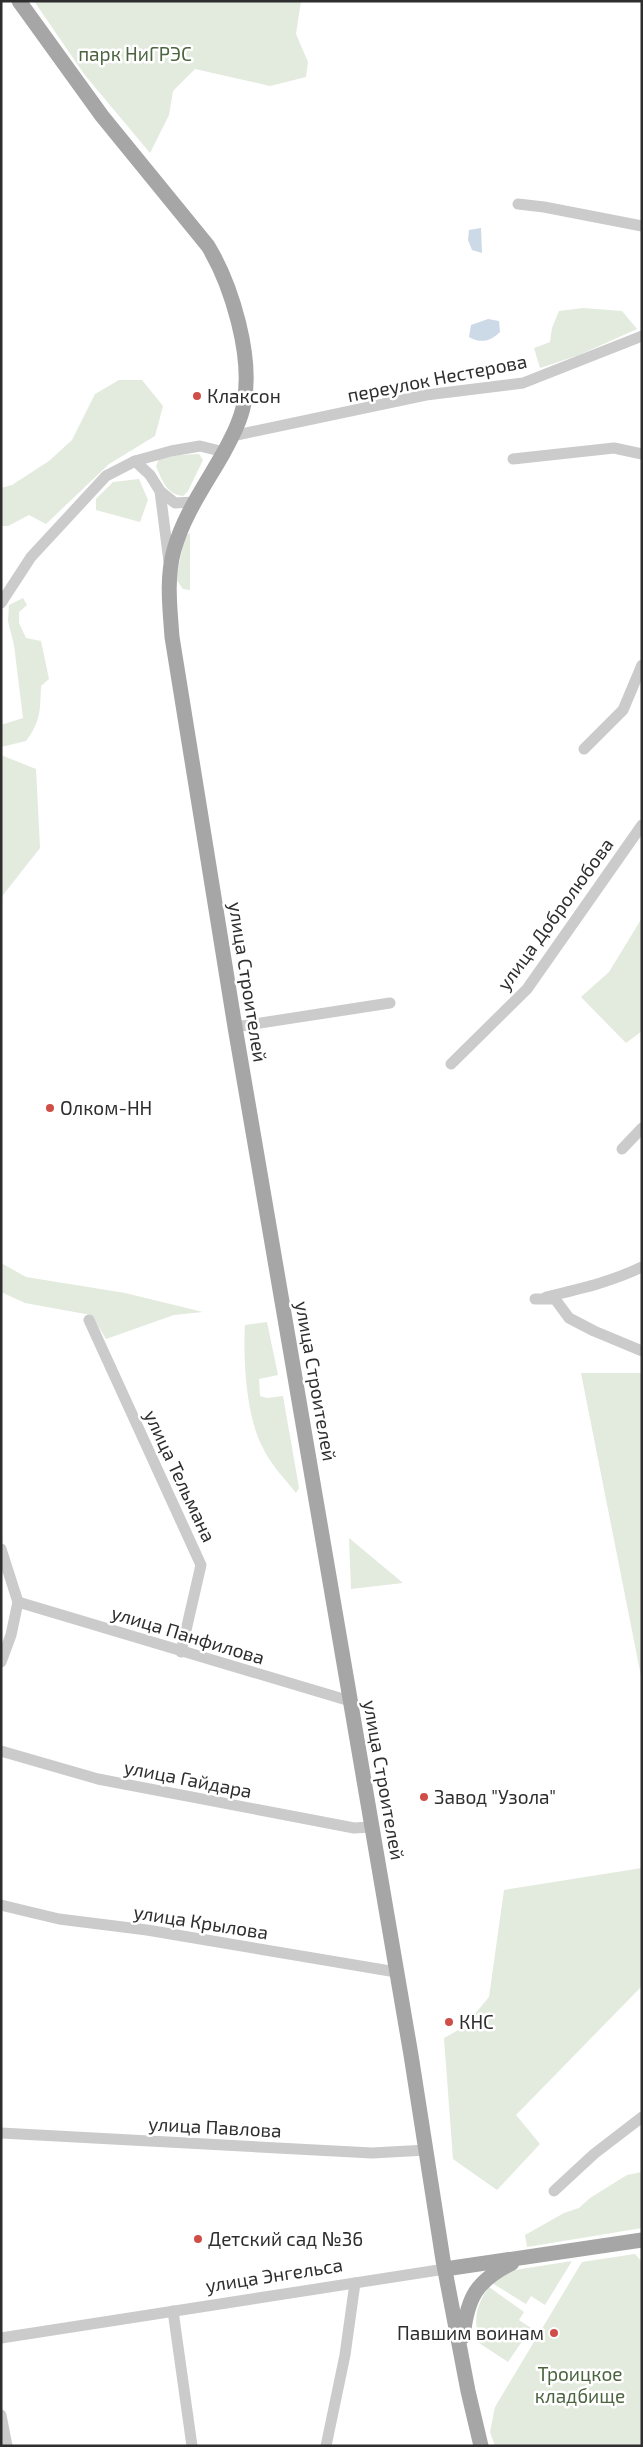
<svg xmlns="http://www.w3.org/2000/svg" width="643" height="2447" font-family="'Exo 2',sans-serif">
	<style>
		.green { fill: #e3eade }
		.water { fill: #ccd9e7 }
		.lines { fill: none; stroke-linecap: round; stroke-linejoin: round }
		.minor { stroke: #cbcbcb; stroke-width: 11 }
		.major { stroke: #a6a6a6; stroke-width: 15 }
		.poi-dot { fill: #cf4e47; stroke: #fff; stroke-width: 2 }
		.labels { text-anchor: middle; stroke-width: 5; stroke-linejoin: round; paint-order: stroke }
		.park-label { font-size: 19px; fill: #4d6441; stroke: #fff }
		.street-label { font-size: 19px; fill: #2e2e2e; stroke: #fff }
		.poi-label { font-size: 19px; fill: #2e2e2e; stroke: #fff; text-anchor: start }
	</style>
	<rect width="100%" height="100%" fill="#fff"/>
	<!-- green -->
	<g class="green">
		<path d="M34 1H301L296 34 308 62 306 77 270 86 195 69 173 91 169 115 150 153 84 74Z"/>
		<path d="M583 308 622 311 637 329 579 355 540 368 534 348 550 342 552 328 559 311Z"/>
		<path d="M119 380H142L163 406 155 436 109 464 46 524 29 515 8 526H1V488L12 485 49 461 72 440 95 394Z"/>
		<path d="M199 454 203 460 188 491 183 496C166 494 162 480 156 466L159 459 180 455Z"/>
		<path d="M139 479 148 500 140 522 96 510V499L113 482Z"/>
		<path d="M190 533V590L183 589 176 579 185 536Z"/>
		<path d="M23 598 27 605 19 612V623L26 638 41 641 49 679 41 686C40 710 41 721 26 741L1 747V725L23 718 14 645 8 621 9 605Z"/>
		<path d="M1 755 36 769 40 848 3 895 1 901Z"/>
		<path d="M642 918V1031L626 1043 581 997 609 972Z"/>
		<path d="M1 1263 26 1277 125 1293 203 1312 174 1315 106 1339 91 1315 25 1303 1 1292Z"/>
		<path d="M267 1322 278 1375 259 1379 260 1396 267 1398 283 1396 299 1488 296 1493C284 1478 270 1464 262 1446 246 1415 243 1359 245 1325Z"/>
		<path d="M581 1373H642V1681Z"/>
		<path d="M349 1538 403 1583 351 1589Z"/>
		<path d="M642 1868V1986L516 2115 540 2144 497 2190 453 2159 444 2038 464 2027 489 1997 504 1890Z"/>
		<path d="M642 2172V2228L527 2247 525 2235 564 2213 579 2208 590 2198 627 2175Z"/>
		<path d="M635 2254 642 2262V2446H495L490 2432 495 2407 582 2262Z"/>
		<path d="M572 2261 545 2305 531 2296 526 2304 492 2283 508 2271Z"/>
		<path d="M489 2287 524 2312 519 2320 531 2328 508 2362 479 2343C474 2319 475 2307 489 2287Z"/>
	</g>
	<!-- water -->
	<g class="water">
		<path d="M481 228 482 253 472 250 468 240 469 230Z"/>
		<path d="M488 319 499 321 500 332C491 341 481 344 469 337L471 325Z"/>
	</g>
	<g class="lines">
		<!-- minor -->
		<g class="minor">
			<path d="M518 204 544 207 642 226"/>
			<path d="M232 436 426 395 523 383 642 336"/>
			<path d="M513 459 614 448 642 454"/>
			<path d="M135 461 150 475 160 491 169 562"/>
			<path d="M160 491 175 503 194 502"/>
			<path d="M1 603 31 557 106 476 135 461 171 451 200 446 224 452"/>
			<path d="M584 749 623 710 642 665"/>
			<path d="M235 1027 390 1003"/>
			<path d="M451 1064 527 989 642 825"/>
			<path d="M622 1149 642 1128"/>
			<path d="M546 1297C579 1289 611 1282 642 1267"/>
			<path d="M535 1299H555L569 1318 594 1331 642 1351"/>
			<path d="M89 1320 201 1565 181 1652"/>
			<path d="M1 1549 18 1602 11 1635 1 1662"/>
			<path d="M18 1602 350 1701"/>
			<path d="M1 1751 98 1779 354 1828 371 1827"/>
			<path d="M1 1905 59 1919 147 1930 396 1972"/>
			<path d="M1 2133 372 2153 427 2150"/>
			<path d="M554 2191 594 2154 642 2117"/>
			<path d="M173 2311 192 2446"/>
			<path d="M1 2338 445 2269"/>
			<path d="M1 2415 7 2446"/>
			<path d="M326 2446 345 2355 355 2283"/>
		</g>
		<!-- major -->
		<g class="major">
			<path d="M19 1 102 116 208 246C232 286 253 356 244 403 241 420 232 437 224 452 206 484 184 514 174 550 166 579 170 608 172 637L235 1027 411 2055 443 2260 468 2391 481 2446"/>
			<path d="M445 2269 642 2240"/>
			<path d="M463 2337C467 2298 476 2281 512 2263"/>
		</g>
	</g>
	<!-- markers -->
	<g class="poi-dot">
		<circle cx="197" cy="396" r="5"/>
		<circle cx="50" cy="1108" r="5"/>
		<circle cx="424" cy="1797" r="5"/>
		<circle cx="449" cy="2022" r="5"/>
		<circle cx="198" cy="2239" r="5"/>
		<circle cx="554" cy="2333" r="5"/>
	</g>
	<g class="labels">
		<!-- park labels -->
		<g class="park-label">
			<text x="135" y="61">парк НиГРЭС</text>
			<text x="580" y="2381">Троицкое<tspan x="580" dy="22">кладбище</tspan></text>
		</g>
		<!-- street labels -->
		<g class="street-label">
			<text transform="translate(437 378) rotate(-11)" y="7">переулок Нестерова</text>
			<text transform="translate(555 914) rotate(-54)" y="7">улица Добролюбова</text>
			<text transform="translate(248 982) rotate(81)" y="7">улица Строителей</text>
			<text transform="translate(316 1381) rotate(80)" y="7">улица Строителей</text>
			<text transform="translate(180 1476) rotate(65)" y="7">улица Тельмана</text>
			<text transform="translate(188 1635) rotate(17)" y="7">улица Панфилова</text>
			<text transform="translate(188 1779) rotate(11)" y="7">улица Гайдара</text>
			<text transform="translate(384 1780) rotate(80)" y="7">улица Строителей</text>
			<text transform="translate(201 1922) rotate(9)" y="7">улица Крылова</text>
			<text transform="translate(215 2127) rotate(3)" y="7">улица Павлова</text>
			<text transform="translate(274 2275) rotate(-9)" y="7">улица Энгельса</text>
		</g>
		<!-- poi labels -->
		<g class="poi-label">
			<text x="207" y="403">Клаксон</text>
			<text x="60" y="1115">Олком-НН</text>
			<text x="434" y="1804">Завод "Узола"</text>
			<text x="459" y="2029">КНС</text>
			<text x="208" y="2246">Детский сад №36</text>
			<text x="544" y="2340" text-anchor="end">Павшим воинам</text>
		</g>
	</g>
	<!-- border -->
	<rect width="643" height="2447" fill="none" stroke="#2e2e2e" stroke-width="5"/>
</svg>
